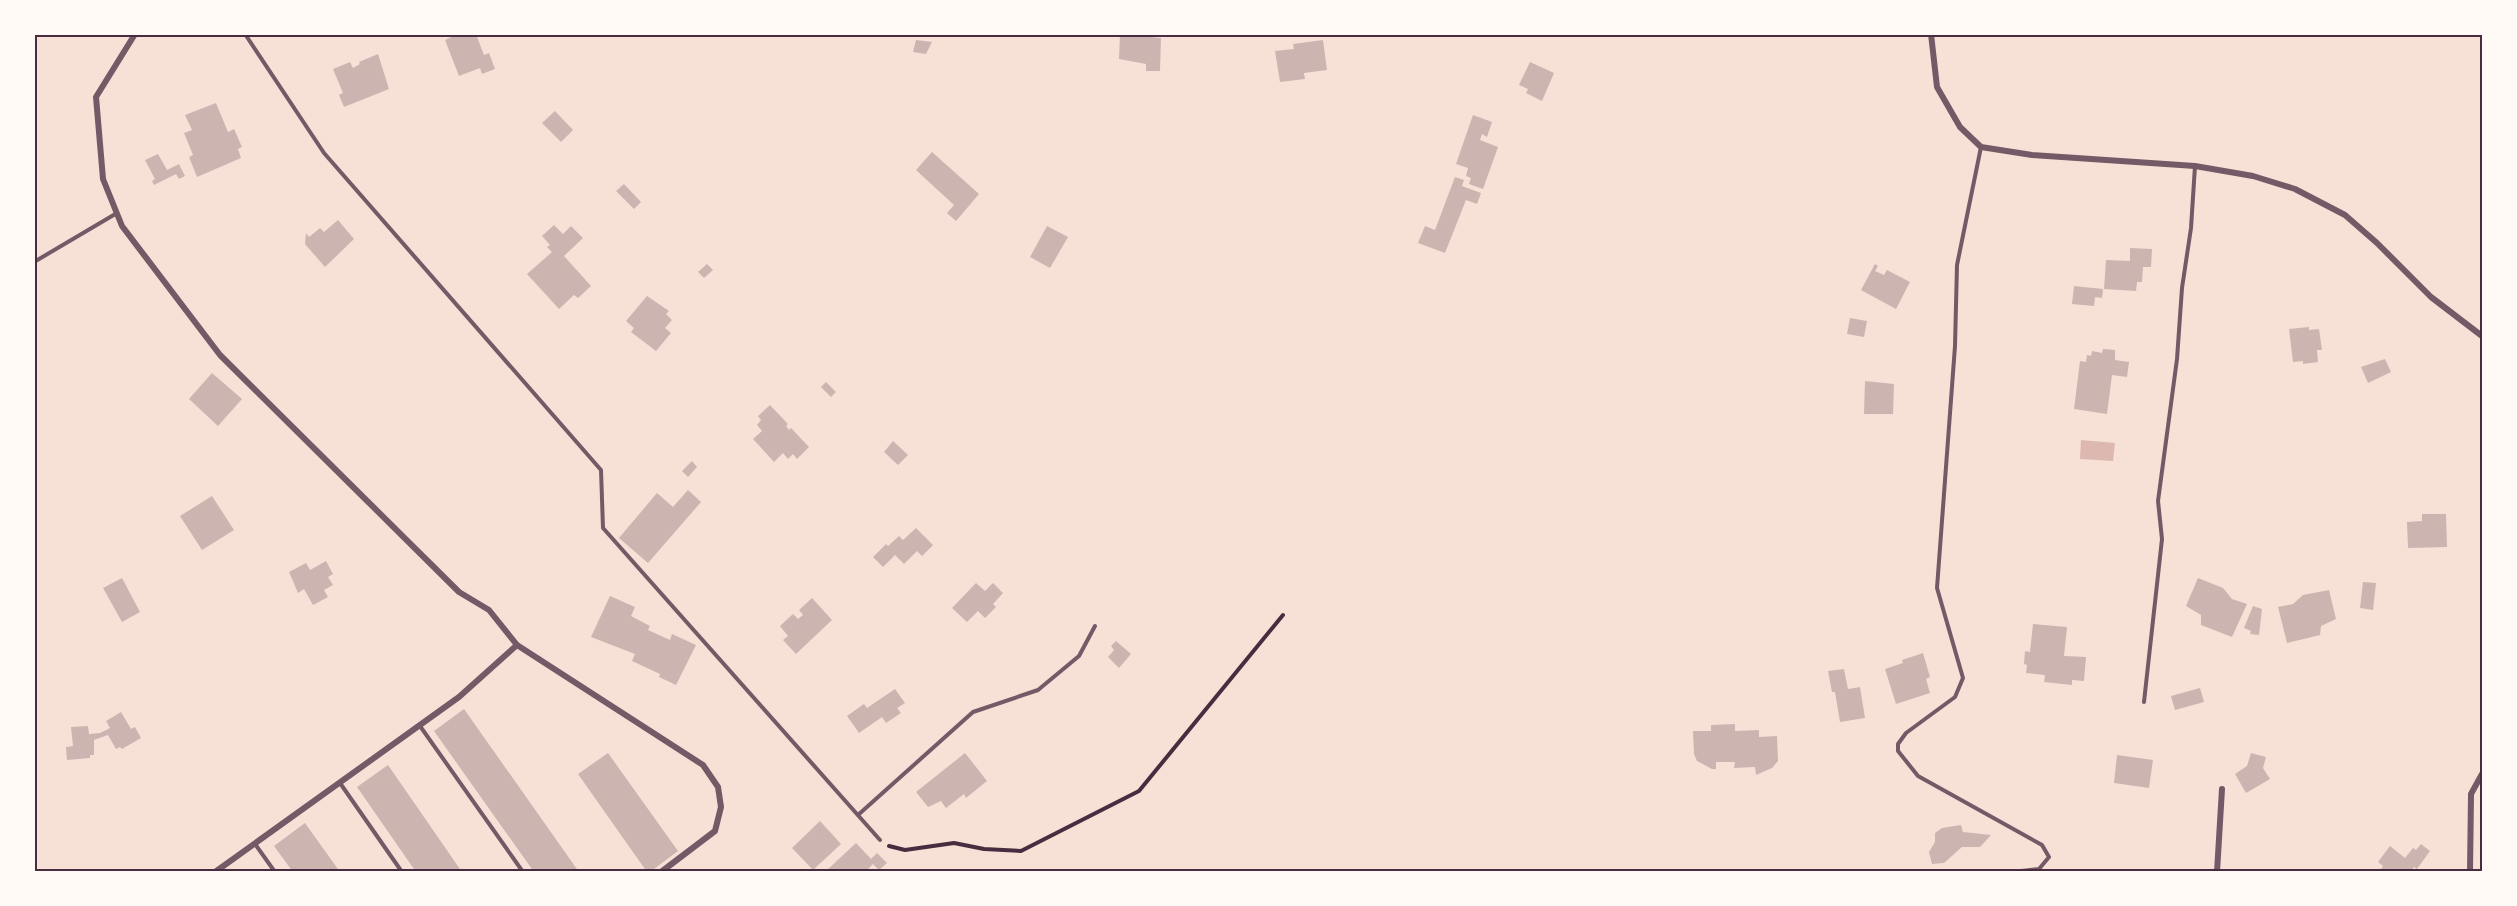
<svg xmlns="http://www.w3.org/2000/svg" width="2517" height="906" font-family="Signika,sans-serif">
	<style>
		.water { fill: #dcb8b0 }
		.building { fill: #ccb4b1 }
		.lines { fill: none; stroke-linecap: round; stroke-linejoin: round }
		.path { stroke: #4a2c40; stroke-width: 4 }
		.service { stroke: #755966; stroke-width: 4 }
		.minor { stroke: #755966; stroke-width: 6 }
		.neatline { fill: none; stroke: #4a2c40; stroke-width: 2 }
	</style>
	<rect width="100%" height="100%" fill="#f7e1d7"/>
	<!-- water -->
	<path class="water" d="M2081 440 2115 443 2113 461 2080 459Z"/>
	<!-- building -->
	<g class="building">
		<path d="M458 34 477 37 484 55 489 53 495 69 482 74 480 68 459 76 445 40Z"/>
		<path d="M1120 34 1161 38 1160 71H1146V64L1119 59Z"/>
		<path d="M916 40 932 42 926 54 913 52Z"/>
		<path d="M1323 40 1327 70 1304 73 1305 79 1280 82 1275 51 1294 49 1293 44Z"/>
		<path d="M378 54 389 89 344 107 339 95 343 93 333 69 350 62 353 68 360 64 359 62Z"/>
		<path d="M1530 62 1554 73 1542 101 1526 93 1528 89 1519 85Z"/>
		<path d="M216 103 228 132 234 129 242 147 238 149 241 158 197 177 189 157 193 155 184 133 192 130 185 115Z"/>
		<path d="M555 111 573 130 561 142 542 123Z"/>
		<path d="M1473 115 1492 122 1487 137 1482 134 1480 140 1498 147 1483 189 1469 184 1471 178 1466 176 1468 168 1456 164Z"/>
		<path d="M932 152 979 194 956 221 947 213 954 205 916 170Z"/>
		<path d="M158 154 167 170 179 164 185 176 179 179 176 174 154 185 152 181 155 179 145 160Z"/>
		<path d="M1455 177 1464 180 1462 186 1481 193 1477 204 1466 200 1445 253 1418 243 1425 226 1435 230Z"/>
		<path d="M624 184 641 202 634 209 616 191Z"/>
		<path d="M338 220 354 239 325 267 305 244 306 233 309 237 320 228 324 232Z"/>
		<path d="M554 225 563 234 571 226 583 238 564 256 591 286 578 298 574 295 559 309 527 274 552 252 547 247 550 245 542 236Z"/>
		<path d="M1047 226 1068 237 1050 268 1030 257Z"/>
		<path d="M2130 248 2152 249 2151 267H2143L2142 282H2137L2136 291 2104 289 2106 260 2130 261Z"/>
		<path d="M707 264 713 270 704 278 698 272Z"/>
		<path d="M1875 264 1878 266 1875 271 1884 275 1887 270 1910 282 1896 309 1861 290Z"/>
		<path d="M2074 286 2103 289 2102 298 2095 297 2094 306 2072 304Z"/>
		<path d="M647 296 669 311 666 314 672 320 665 328 671 333 656 351 631 332 634 328 626 321Z"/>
		<path d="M1850 318 1867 321 1864 337 1847 334Z"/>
		<path d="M2309 327V330L2319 329 2322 350H2317L2318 362 2303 364V361L2293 362 2289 329Z"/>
		<path d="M2103 349 2115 350V360L2129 362 2127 377 2112 375 2107 414 2074 409 2080 361 2086 362 2087 355 2091 356 2092 351 2102 353Z"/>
		<path d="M2385 359 2391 372 2368 383 2361 367Z"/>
		<path d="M212 373 242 399 218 426 189 399Z"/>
		<path d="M1865 381 1894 384 1893 414H1864Z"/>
		<path d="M826 382 836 392 831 397 821 387Z"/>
		<path d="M770 405 788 424 786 426 789 430 791 428 809 447 797 459 793 454 788 459 783 453 774 462 753 439 762 431 757 425 761 420 758 416Z"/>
		<path d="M893 441 908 455 898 465 884 452Z"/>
		<path d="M692 461 697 467 688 477 682 471Z"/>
		<path d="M688 490 701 502 648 563 619 538 657 493 673 507Z"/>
		<path d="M212 496 234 530 202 550 180 516Z"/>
		<path d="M2422 514H2446L2447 547 2408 548 2407 522 2422 521Z"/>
		<path d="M916 528 933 545 922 556 917 551 904 564 895 555 883 567 873 557 886 544 888 546 899 536 903 540Z"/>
		<path d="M326 561 333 574 328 577 333 585 324 590 328 597 313 605 304 589 298 593 289 572 306 563 310 570Z"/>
		<path d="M122 578 140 612 122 622 103 588Z"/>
		<path d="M2198 578 2223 588 2232 599 2247 604 2232 637 2201 625V615L2186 606Z"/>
		<path d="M2363 582 2376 583 2373 610 2360 608Z"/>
		<path d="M976 583 985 591 993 583 1003 593 993 604 996 607 985 618 978 611 967 622 952 608Z"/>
		<path d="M2329 590 2336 619 2321 626 2320 635 2287 643 2278 607 2293 604 2303 595Z"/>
		<path d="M610 596 635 607 631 616 650 626 648 630 670 640 672 634 696 645 676 685 659 677 660 674 632 661 635 654 591 637Z"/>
		<path d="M812 598 832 620 796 654 783 640 788 636 780 626 793 614 798 619 803 615 799 610Z"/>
		<path d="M2253 606 2262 609 2259 635 2250 634 2251 631 2244 628Z"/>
		<path d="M2033 624 2067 627 2064 656 2086 657 2084 681 2072 680V685L2044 682 2045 675 2026 673 2027 665 2024 664 2025 651 2030 652Z"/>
		<path d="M1116 641 1131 654 1119 668 1108 657 1114 650 1111 646Z"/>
		<path d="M1923 653 1930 677 1926 679 1930 693 1896 704 1885 669 1903 663 1902 660Z"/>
		<path d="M1844 669 1848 689 1860 687 1865 718 1840 722 1835 692H1832L1828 671Z"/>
		<path d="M2200 688 2204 702 2175 710 2171 696Z"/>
		<path d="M895 689 905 703 897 708 901 713 886 723 882 717 859 733 847 716 864 704 867 708Z"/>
		<path d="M464 709 579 872H534L434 731Z"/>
		<path d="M121 712 131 729 135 727 141 738 122 749 120 747 116 749 108 735 94 740V755H90V758L67 760 66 747 73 746 71 727 88 726 89 734 100 733 110 728 106 721Z"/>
		<path d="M1735 724V731L1759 730V737L1777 736 1778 761 1772 768 1756 775 1755 767 1734 768 1735 762H1716V769H1712L1697 761 1694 754 1693 731H1711V725Z"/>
		<path d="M608 753 678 851 650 872H647L578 774Z"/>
		<path d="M965 753 987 781 966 798 964 794 946 808 941 801 928 807 916 792Z"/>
		<path d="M2251 753 2266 757 2263 768 2270 779 2246 793 2235 774 2247 766Z"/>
		<path d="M2117 755 2153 760 2149 788 2114 783Z"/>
		<path d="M388 765 462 872H416L357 787Z"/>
		<path d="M820 821 841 844 813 870 792 848Z"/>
		<path d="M305 823 340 872H293L274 846Z"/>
		<path d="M1961 825 1963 832 1991 835 1980 847H1962L1944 863 1932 864 1929 852 1935 842V833L1942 828Z"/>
		<path d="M856 843 871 859 877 853 887 863 879 870 873 864 865 872H825Z"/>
		<path d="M2421 844 2430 851 2417 869 2414 867 2411 872H2379L2383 866 2378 862 2390 846 2405 858 2413 848 2416 850Z"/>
	</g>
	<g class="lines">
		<!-- path -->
		<path class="path" d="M889 846 905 850 954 843 984 849 1021 851 1139 791 1283 615"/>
		<!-- service -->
		<g class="service">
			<path d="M245 34 324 153 601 470 603 528 880 840"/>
			<path d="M1981 147 1957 265 1955 346 1937 588 1963 678 1955 697 1906 733 1898 744V751L1918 776 2042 845 2049 857 2039 869 2013 872"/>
			<path d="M34 262 117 213"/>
			<path d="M2144 702 2162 539 2158 501 2177 359 2182 288 2191 228 2195 166"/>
			<path d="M420 726 523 872"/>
			<path d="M340 783 402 872"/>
			<path d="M858 815 973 712 1038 690 1079 656 1095 626"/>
			<path d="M255 844 275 872"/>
		</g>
		<!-- minor -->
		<g class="minor">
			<path d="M135 34 96 97 103 179 122 226 220 355 459 592 489 610 517 645 703 765 718 787 721 807 715 831 661 872"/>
			<path d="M1931 34 1937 87 1960 127 1981 147 2032 155 2195 166 2253 176 2295 189 2345 215 2377 243 2431 297 2482 336"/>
			<path d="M215 872 459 697 517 645"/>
			<path d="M2217 872 2222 789"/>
			<path d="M2470 872 2471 794 2482 774"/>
		</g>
	</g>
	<!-- border -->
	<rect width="2517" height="906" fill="none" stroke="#fffaf5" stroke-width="72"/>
	<rect x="36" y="36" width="2445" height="834" class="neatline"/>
</svg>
